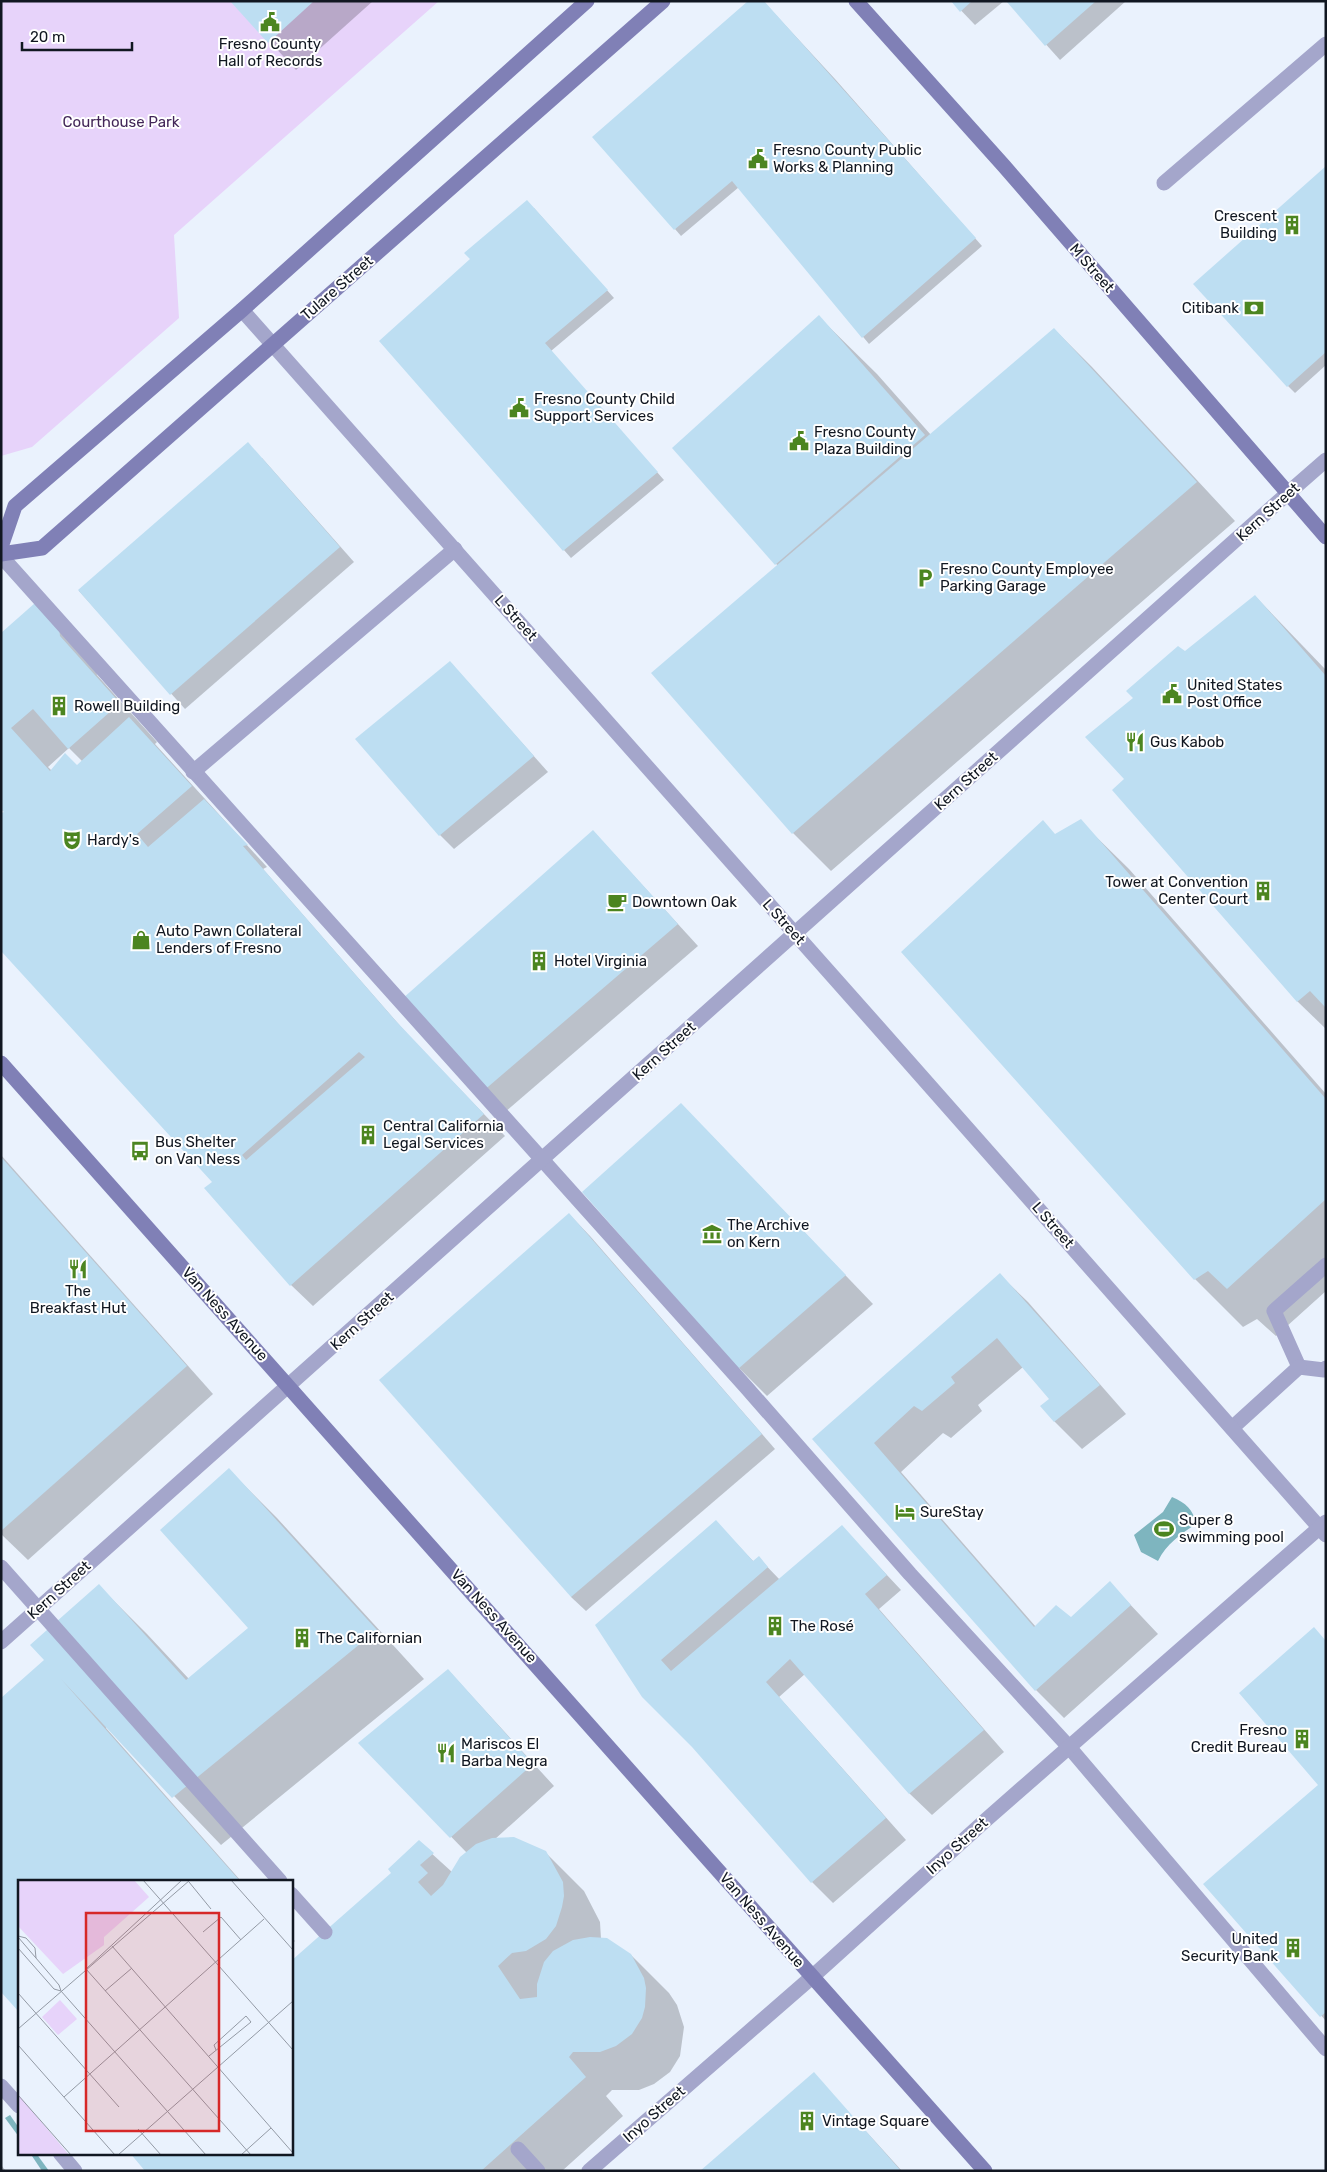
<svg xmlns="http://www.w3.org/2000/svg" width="1327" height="2172" font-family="Rubik,sans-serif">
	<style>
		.green { fill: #e7d3fa }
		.water { fill: #7eb5bf }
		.shadow { fill: #0003; fill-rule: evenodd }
		.building { fill: #bddef2; fill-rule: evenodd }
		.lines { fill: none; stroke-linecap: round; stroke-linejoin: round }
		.service { stroke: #a4a6cb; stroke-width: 15 }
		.minor { stroke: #a4a6cb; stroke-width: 15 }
		.tertiary { stroke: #a4a6cb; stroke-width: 15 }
		.secondary { stroke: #8080b6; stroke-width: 15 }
		.labels { text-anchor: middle; stroke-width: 4; stroke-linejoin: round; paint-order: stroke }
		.poi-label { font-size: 15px; fill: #111721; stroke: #fff; text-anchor: start }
		.park-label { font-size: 15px; fill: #432759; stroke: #fff }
		.street-label { font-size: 15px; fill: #111721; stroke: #fff }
		.inset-road { fill: none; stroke: #939aa5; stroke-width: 1 }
		.view { fill: #d62828; fill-opacity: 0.15; stroke: #d62828; stroke-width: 2.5 }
		.inset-edge { fill: none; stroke: #111721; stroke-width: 2.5 }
	</style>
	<rect width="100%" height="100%" fill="#eaf2fd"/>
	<!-- green -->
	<path class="green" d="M1 1H439L174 235 179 318 32 447 1 456Z"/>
	<!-- water -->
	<g class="water">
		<path d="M1172 1497C1186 1503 1193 1509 1196 1524 1181 1534 1166 1544 1158 1561L1141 1552 1134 1535 1163 1512Z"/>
		<path d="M10 2115 19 2128V2137L5 2118Z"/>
		<path d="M30 2153H36L49 2171H42Z"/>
	</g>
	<!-- shadow -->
	<g class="shadow">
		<path d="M232 1H373L296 70Z"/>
		<path d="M763 1 835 79 982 246 869 344 739 187 681 236 675 229Z"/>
		<path d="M952 1H1004L975 25Z"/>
		<path d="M1007 1H1126L1060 60Z"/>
		<path d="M1326 168V365L1295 393 1288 386Z"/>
		<path d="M534 208 614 298 551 351 664 480 571 558 380 341Z"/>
		<path d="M819 317 877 374 931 435 1054 329 1092 367 1235 521 831 871 793 833 778 566 674 448Z"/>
		<path d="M262 458 354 562 185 709 79 591Z"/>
		<path d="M1255 596 1326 670V1029L1297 1001 1126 779 1135 698 1185 653Z"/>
		<path d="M35 604 96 668 97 675 157 742 155 744 267 867 263 869 409 1036 505 1136 313 1306 291 1285 213 1182 5 812 3 810 1 812V635ZM69 748 83 762 77 767 52 771 48 767Z"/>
		<path d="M450 662 548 772 454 849 440 835Z"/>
		<path d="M1080 821 1129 869 1326 1094V1291L1276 1336 1257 1319 1243 1327 1195 1279 1056 835Z"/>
		<path d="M593 831 698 946 504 1113 483 1092Z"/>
		<path d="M709 1133 873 1304 767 1396 739 1368Z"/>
		<path d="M1 1155 213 1394 28 1560 1 1534Z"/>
		<path d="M569 1214 590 1236 775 1449 586 1611 571 1597Z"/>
		<path d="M1000 1275 1028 1302 1126 1414 1082 1449 1054 1421 1051 1399 1023 1367 978 1405 982 1411 951 1438 943 1433 901 1472 1036 1627 1071 1619 1110 1583 1158 1634 1064 1718 1036 1690 814 1440Z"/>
		<path d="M229 1470 277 1518 424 1679 221 1845 107 1726 106 1728 241 1881H19L1 1990 46 1660 99 1586 147 1634 189 1679 250 1628Z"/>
		<path d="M716 1522 754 1562 759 1558 780 1580 842 1527 901 1590 879 1609 1004 1752 932 1815 910 1794 805 1674 779 1697 906 1840 833 1903 812 1882 693 1746 643 1696Z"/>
		<path d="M1326 1641V2021L1205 1884 1324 1793Z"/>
		<path d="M448 1670 554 1786 494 1840 545 1852 584 1891 600 1922 601 1939 631 1955 669 1993 677 2005 684 2027 680 2056 670 2072 654 2084 639 2090H612L606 2096 623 2116 562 2171H147L291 2153 393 1873 419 1842 452 1872 467 1853 360 1743Z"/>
		<path d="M291 1937 295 1941 291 1945Z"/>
		<path d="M814 2074 902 2171H702Z"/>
		<path d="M1 2165 6 2171H1Z"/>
	</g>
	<!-- building -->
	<g class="building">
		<path d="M230 1H314L268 43Z"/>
		<path d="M748 1H764L976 238 862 338 732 181 674 230 592 137Z"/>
		<path d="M951 1H972L960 12Z"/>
		<path d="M1006 1H1096L1045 46Z"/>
		<path d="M1326 166V352L1287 387 1193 284Z"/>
		<path d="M527 200 608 290 545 343 658 472 563 551 379 341 470 259 464 253Z"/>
		<path d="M819 315 925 435 775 565 672 448Z"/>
		<path d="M1054 328 1197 482 792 834 651 673Z"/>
		<path d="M248 442 340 547 170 695 78 590Z"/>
		<path d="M1255 595 1326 676V1008L1310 991 1297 1002 1112 790 1124 779 1085 737 1133 698 1126 691 1178 646 1185 651Z"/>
		<path d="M35 603 59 628 60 636 120 703 68 749 33 709 11 728 50 771 65 753 77 765 129 717 192 786 137 834 148 847 204 799 248 845 243 846 395 1020 484 1114 290 1286 204 1188 212 1182 1 951V813L4 812 1 809V633ZM359 1052 365 1057 246 1160 242 1155Z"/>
		<path d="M450 661 534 756 439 836 355 739Z"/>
		<path d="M1081 819 1326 1099V1199L1227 1289 1208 1271 1194 1280 901 952 1043 820 1055 834Z"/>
		<path d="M593 830 678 924 482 1092 402 999Z"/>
		<path d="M681 1103 846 1275 738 1369 582 1192Z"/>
		<path d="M1 1157 187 1366 1 1531Z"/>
		<path d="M569 1213 762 1434 571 1597 379 1380Z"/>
		<path d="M1000 1273 1100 1385 1054 1422 1040 1406 1049 1399 997 1338 951 1377 955 1383 922 1411 914 1406 874 1443 1034 1627 1056 1605 1071 1617 1110 1581 1131 1605 1035 1691 812 1439Z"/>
		<path d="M229 1468 377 1630 172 1798 61 1679 240 1881H19V2012L1 1992V1698L44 1660 30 1645 99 1584 186 1680 248 1628 160 1530Z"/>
		<path d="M716 1520 753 1561 759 1556 768 1567 661 1660 671 1671 842 1525 887 1575 865 1594 984 1730 909 1794 790 1659 766 1682 886 1818 811 1883 692 1747 642 1697 595 1625Z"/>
		<path d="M1314 1627 1326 1641V2012L1320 2017 1203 1884 1318 1785 1239 1693Z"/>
		<path d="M448 1669 533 1764 450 1838 358 1743Z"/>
		<path d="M514 1837 546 1851 563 1882 564 1896 562 1907 556 1926 546 1939 526 1951 512 1953 498 1966 520 1999 537 1997V1984L544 1962 553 1951 573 1940 590 1937 607 1938 631 1954 644 1978 646 1988 645 2007 642 2018 632 2034 616 2046 600 2052H573L569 2057 586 2077 481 2171H145L130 2153H291V1961L391 1873 388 1869 419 1840 434 1853 420 1865 428 1873 418 1882 431 1896 443 1885 460 1857 476 1844 492 1838Z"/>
		<path d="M814 2072 901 2171H700Z"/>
	</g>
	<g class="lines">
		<!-- service -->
		<g class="service">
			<path d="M1164 183 1326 44"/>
			<path d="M1 556 746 1387 910 1574 1069 1747 1326 2049"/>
			<path d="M193 772 455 549"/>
			<path d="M1299 1367 1274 1311 1326 1265"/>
			<path d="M1299 1367 1324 1370 1326 1368"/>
			<path d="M1232 1428 1299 1367"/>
			<path d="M1 1567 280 1881"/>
			<path d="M291 1894 325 1932"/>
			<path d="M518 2149 538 2171"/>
		</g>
		<!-- minor -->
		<path class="minor" d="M1287 494 1326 460"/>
		<!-- tertiary -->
		<g class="tertiary">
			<path d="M242 310 876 1025 1326 1535"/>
			<path d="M1 1642 1287 494"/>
			<path d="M1 2086 19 2106"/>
			<path d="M60 2153 75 2171"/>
			<path d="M589 2171 812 1977 987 1819 1326 1522"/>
		</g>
		<!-- secondary -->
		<g class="secondary">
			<path d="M856 1 1004 166 1326 537"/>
			<path d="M1 547 15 506 242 310 587 1"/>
			<path d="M1 554 42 548 663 1"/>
			<path d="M1 1063 985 2171"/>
		</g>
	</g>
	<!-- icons -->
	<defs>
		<symbol id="civic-bare" viewBox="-9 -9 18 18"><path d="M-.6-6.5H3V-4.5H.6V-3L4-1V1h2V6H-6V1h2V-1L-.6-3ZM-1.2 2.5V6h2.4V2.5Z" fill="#4c8520" stroke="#fff" stroke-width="2.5" paint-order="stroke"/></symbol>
		<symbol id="building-bare" viewBox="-9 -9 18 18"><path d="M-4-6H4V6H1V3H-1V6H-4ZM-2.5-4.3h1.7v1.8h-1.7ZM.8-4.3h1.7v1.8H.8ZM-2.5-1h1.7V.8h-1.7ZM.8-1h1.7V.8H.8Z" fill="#4c8520" stroke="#fff" stroke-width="2.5" paint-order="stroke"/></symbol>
		<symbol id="bank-bare" viewBox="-9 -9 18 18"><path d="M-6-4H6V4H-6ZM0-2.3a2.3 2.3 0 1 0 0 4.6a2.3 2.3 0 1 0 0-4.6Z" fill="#4c8520" stroke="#fff" stroke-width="2.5" paint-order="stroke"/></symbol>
		<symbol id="parking-bare" viewBox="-9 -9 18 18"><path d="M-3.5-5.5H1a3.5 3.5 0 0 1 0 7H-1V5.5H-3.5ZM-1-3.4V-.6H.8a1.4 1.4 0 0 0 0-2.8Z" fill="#4c8520" stroke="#fff" stroke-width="2.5" paint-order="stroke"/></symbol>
		<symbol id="restaurant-bare" viewBox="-9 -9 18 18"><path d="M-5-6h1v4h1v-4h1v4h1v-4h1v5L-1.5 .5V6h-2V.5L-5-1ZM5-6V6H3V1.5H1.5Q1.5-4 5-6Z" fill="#4c8520" stroke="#fff" stroke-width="2.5" paint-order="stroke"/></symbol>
		<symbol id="theatre-bare" viewBox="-9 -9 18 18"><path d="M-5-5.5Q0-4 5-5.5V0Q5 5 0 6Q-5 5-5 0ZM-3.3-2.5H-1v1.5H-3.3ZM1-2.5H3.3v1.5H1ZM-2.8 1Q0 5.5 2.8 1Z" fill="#4c8520" stroke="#fff" stroke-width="2.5" paint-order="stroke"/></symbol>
		<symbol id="cafe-bare" viewBox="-9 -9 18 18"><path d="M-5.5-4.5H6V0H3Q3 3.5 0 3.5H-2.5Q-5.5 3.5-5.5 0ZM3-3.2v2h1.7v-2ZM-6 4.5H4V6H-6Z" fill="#4c8520" stroke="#fff" stroke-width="2.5" paint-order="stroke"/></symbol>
		<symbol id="shop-bare" viewBox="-9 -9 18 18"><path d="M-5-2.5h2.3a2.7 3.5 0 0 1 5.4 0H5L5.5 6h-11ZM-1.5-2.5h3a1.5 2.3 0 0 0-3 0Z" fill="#4c8520" stroke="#fff" stroke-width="2.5" paint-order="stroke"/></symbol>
		<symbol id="bus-bare" viewBox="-9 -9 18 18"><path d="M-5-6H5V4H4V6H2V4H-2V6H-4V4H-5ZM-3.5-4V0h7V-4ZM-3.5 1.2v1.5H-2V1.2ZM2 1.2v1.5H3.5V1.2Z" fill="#4c8520" stroke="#fff" stroke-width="2.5" paint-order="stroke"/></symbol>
		<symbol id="museum-bare" viewBox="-9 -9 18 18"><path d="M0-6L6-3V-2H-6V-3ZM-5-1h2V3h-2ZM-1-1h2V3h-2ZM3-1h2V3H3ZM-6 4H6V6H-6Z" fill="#4c8520" stroke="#fff" stroke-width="2.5" paint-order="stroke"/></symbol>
		<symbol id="hotel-bare" viewBox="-9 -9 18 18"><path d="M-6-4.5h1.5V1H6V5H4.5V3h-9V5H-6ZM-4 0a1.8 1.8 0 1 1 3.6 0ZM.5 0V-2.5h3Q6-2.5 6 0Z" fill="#4c8520" stroke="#fff" stroke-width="2.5" paint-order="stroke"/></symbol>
		<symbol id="stadium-bare" viewBox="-9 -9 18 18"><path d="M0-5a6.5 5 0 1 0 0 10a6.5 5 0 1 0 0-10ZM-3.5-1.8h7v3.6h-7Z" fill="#4c8520" stroke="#fff" stroke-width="2.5" paint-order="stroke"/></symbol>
	</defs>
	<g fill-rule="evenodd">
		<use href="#civic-bare" x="256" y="8" width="28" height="28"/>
		<use href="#civic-bare" x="744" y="145" width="28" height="28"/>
		<use href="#building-bare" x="1278" y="211" width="28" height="28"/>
		<use href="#bank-bare" x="1240" y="294" width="28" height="28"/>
		<use href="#civic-bare" x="505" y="394" width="28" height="28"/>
		<use href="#civic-bare" x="785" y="427" width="28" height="28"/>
		<use href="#parking-bare" x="911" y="564" width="28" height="28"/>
		<use href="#civic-bare" x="1158" y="680" width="28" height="28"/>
		<use href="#building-bare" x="45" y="692" width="28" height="28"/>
		<use href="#restaurant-bare" x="1121" y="728" width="28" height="28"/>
		<use href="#theatre-bare" x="58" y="826" width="28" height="28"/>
		<use href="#building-bare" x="1249" y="877" width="28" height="28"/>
		<use href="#cafe-bare" x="603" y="888" width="28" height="28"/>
		<use href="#shop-bare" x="127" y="926" width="28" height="28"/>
		<use href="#building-bare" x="525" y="947" width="28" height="28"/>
		<use href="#building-bare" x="354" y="1121" width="28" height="28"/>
		<use href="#bus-bare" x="126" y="1137" width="28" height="28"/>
		<use href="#museum-bare" x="698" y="1220" width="28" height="28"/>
		<use href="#restaurant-bare" x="64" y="1255" width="28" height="28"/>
		<use href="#hotel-bare" x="891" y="1498" width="28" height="28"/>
		<use href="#stadium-bare" x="1150" y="1515" width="28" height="28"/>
		<use href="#building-bare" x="761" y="1612" width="28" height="28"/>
		<use href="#building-bare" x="288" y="1624" width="28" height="28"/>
		<use href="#building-bare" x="1288" y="1725" width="28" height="28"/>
		<use href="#restaurant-bare" x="432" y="1739" width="28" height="28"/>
		<use href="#building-bare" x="1279" y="1934" width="28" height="28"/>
		<use href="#building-bare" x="793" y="2107" width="28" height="28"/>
	</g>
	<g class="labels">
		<!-- poi labels -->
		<g class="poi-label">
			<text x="270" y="49" text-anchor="middle">Fresno County<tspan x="270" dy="17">Hall of Records</tspan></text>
			<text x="773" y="155">Fresno County Public<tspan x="773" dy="17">Works &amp; Planning</tspan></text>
			<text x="1277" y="221" text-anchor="end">Crescent<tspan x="1277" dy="17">Building</tspan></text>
			<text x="1239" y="313" text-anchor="end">Citibank</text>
			<text x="534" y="404">Fresno County Child<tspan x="534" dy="17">Support Services</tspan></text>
			<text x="814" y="437">Fresno County<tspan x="814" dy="17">Plaza Building</tspan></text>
			<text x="940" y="574">Fresno County Employee<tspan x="940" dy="17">Parking Garage</tspan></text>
			<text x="1187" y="690">United States<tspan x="1187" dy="17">Post Office</tspan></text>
			<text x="74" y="711">Rowell Building</text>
			<text x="1150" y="747">Gus Kabob</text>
			<text x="87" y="845">Hardy's</text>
			<text x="1248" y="887" text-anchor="end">Tower at Convention<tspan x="1248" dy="17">Center Court</tspan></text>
			<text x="632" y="907">Downtown Oak</text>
			<text x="156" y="936">Auto Pawn Collateral<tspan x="156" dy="17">Lenders of Fresno</tspan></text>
			<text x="554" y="966">Hotel Virginia</text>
			<text x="383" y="1131">Central California<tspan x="383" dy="17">Legal Services</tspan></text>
			<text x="155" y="1147">Bus Shelter<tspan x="155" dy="17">on Van Ness</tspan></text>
			<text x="727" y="1230">The Archive<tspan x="727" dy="17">on Kern</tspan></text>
			<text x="78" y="1296" text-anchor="middle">The<tspan x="78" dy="17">Breakfast Hut</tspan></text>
			<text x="920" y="1517">SureStay</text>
			<text x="1179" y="1525">Super 8<tspan x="1179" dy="17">swimming pool</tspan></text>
			<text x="790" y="1631">The Rosé</text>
			<text x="317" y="1643">The Californian</text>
			<text x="1287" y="1735" text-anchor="end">Fresno<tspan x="1287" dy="17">Credit Bureau</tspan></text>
			<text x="461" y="1749">Mariscos El<tspan x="461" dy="17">Barba Negra</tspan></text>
			<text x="1278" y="1944" text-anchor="end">United<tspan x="1278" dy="17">Security Bank</tspan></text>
			<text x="822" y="2126">Vintage Square</text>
		</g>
		<!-- park labels -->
		<g class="park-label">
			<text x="121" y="127">Courthouse Park</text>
		</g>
		<!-- street labels -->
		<g class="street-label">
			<text transform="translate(1092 268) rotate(49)" y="5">M Street</text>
			<text transform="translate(337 288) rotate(-41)" y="5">Tulare Street</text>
			<text transform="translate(1268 512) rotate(-42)" y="5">Kern Street</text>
			<text transform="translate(516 618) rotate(48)" y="5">L Street</text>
			<text transform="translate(966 781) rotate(-42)" y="5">Kern Street</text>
			<text transform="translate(784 922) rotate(48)" y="5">L Street</text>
			<text transform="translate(664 1051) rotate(-42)" y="5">Kern Street</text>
			<text transform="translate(1053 1225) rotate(49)" y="5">L Street</text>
			<text transform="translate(225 1314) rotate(48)" y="5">Van Ness Avenue</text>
			<text transform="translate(362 1321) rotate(-42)" y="5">Kern Street</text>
			<text transform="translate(59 1590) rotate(-42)" y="5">Kern Street</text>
			<text transform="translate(494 1616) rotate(48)" y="5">Van Ness Avenue</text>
			<text transform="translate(957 1846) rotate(-42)" y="5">Inyo Street</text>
			<text transform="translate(762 1920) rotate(49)" y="5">Van Ness Avenue</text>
			<text transform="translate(654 2114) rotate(-41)" y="5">Inyo Street</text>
		</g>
	</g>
	<!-- overview -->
	<g transform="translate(18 1880)">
		<rect width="275" height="275" fill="#eaf2fd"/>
		<path d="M0 0H116L131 17 86 57V65L45 94 0 46ZM42 120 59 139 40 155 24 137ZM0 214 51 275H0Z" fill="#e7d3fa"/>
		<path class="inset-road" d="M125 0 275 170M213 0 275 70M171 2 193 29M185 52 203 37 223 60M0 56 8 58 17 68 18 78M0 57 41 105 43 111M94 66 275 273M0 68 36 109 43 111 188 275M68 89 233 275M68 89 164 0M87 111 114 88M0 113 101 227M0 149 172 0M0 165 97 275M191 176 233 142 228 136 196 165 198 170M0 215 53 275M46 217 246 39M120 249 143 275M100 275 275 121M223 275 253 248"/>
		<path class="view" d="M68 33H201V251H68Z"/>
		<rect width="275" height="275" class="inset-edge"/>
	</g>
	<!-- border -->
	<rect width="1327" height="2172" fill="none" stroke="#111721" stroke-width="5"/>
	<!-- scale -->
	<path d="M22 42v8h110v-8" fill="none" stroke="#111721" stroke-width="2.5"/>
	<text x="30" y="42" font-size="15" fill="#111721" stroke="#ffffff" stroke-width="4" paint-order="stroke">20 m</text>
</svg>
